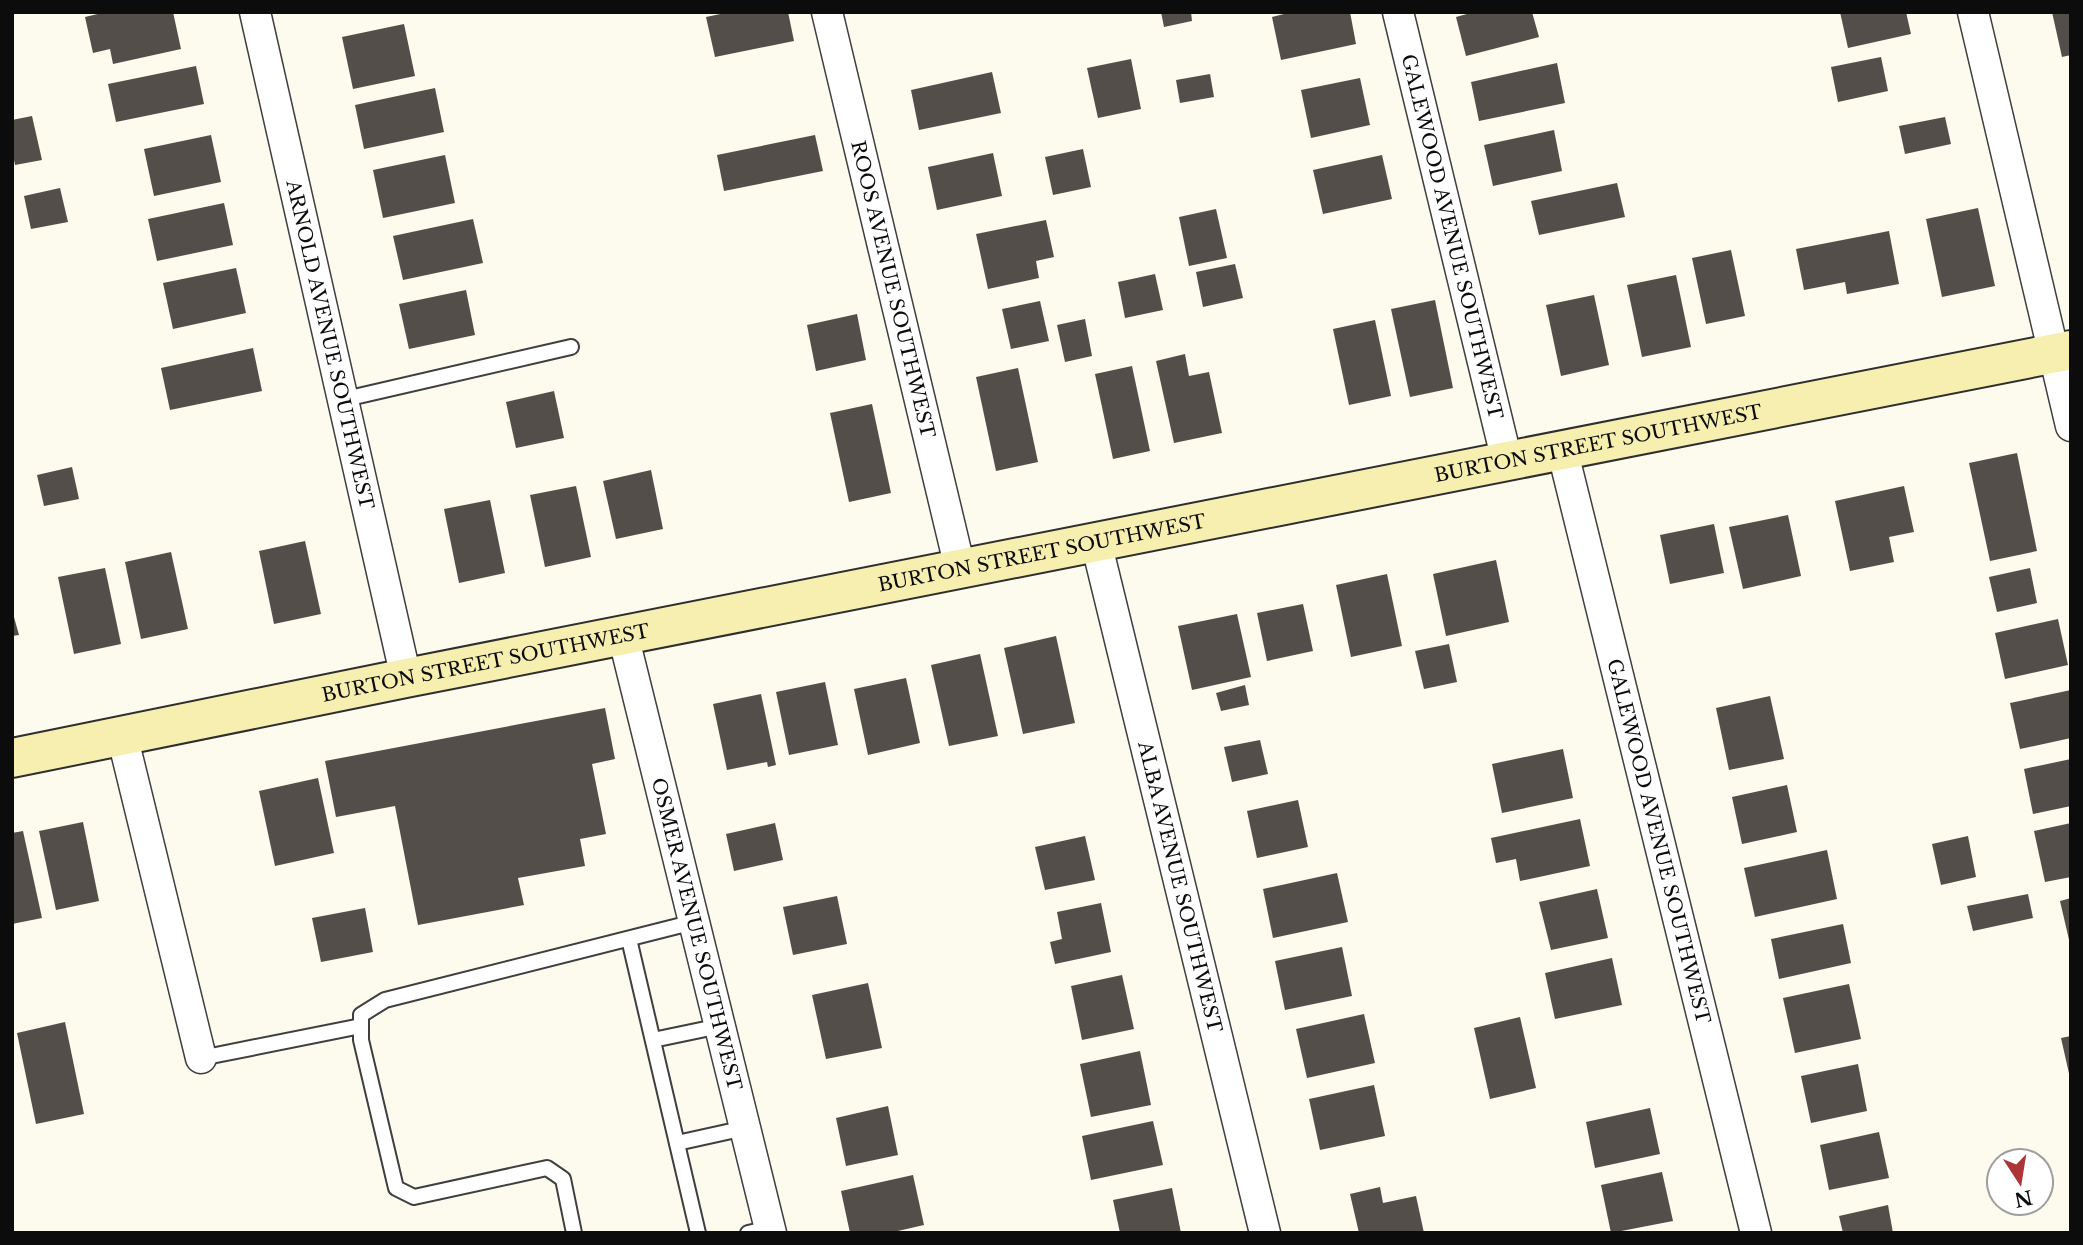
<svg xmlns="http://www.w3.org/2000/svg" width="2083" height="1245" font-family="'Libre Baskerville',serif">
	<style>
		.building { fill: #544e4a }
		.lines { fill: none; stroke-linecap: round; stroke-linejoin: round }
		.service-casing { stroke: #3f3f3f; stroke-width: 18 }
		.minor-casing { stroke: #3f3f3f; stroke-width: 33 }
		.secondary-casing { stroke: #2e2e2e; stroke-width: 42 }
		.service { stroke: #fff; stroke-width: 14 }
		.minor { stroke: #fff; stroke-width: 30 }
		.secondary { stroke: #f6efb0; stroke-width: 38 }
		.labels { text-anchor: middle; stroke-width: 7; stroke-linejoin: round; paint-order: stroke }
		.street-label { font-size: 19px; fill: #0c0c0c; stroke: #fff }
	</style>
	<rect width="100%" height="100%" fill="#fdfaee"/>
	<!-- building -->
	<g class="building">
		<path d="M106 12H173L181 49 113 64 110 49 93 53 85 17Z"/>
		<path d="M730 12H788L794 41 715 57 706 17Z"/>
		<path d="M1161 12H1191L1192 21 1164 27Z"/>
		<path d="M1292 12H1350L1356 44 1281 60 1272 17Z"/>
		<path d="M1474 12H1532L1539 37 1466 56 1456 17Z"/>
		<path d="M1840 12H1906L1911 34 1848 48Z"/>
		<path d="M2052 12H2071V55L2062 57Z"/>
		<path d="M404 24 415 76 353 89 342 37Z"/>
		<path d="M1881 57 1888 91 1838 102 1831 67Z"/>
		<path d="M1131 59 1141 109 1098 118 1087 68Z"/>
		<path d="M1557 63 1565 103 1479 121 1471 82Z"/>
		<path d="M196 66 204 104 116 122 108 84Z"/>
		<path d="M992 72 1001 113 919 130 911 90Z"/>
		<path d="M1210 74 1214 97 1180 103 1176 80Z"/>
		<path d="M1360 78 1370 125 1311 138 1301 90Z"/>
		<path d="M435 88 444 132 364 149 355 105Z"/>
		<path d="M32 116 42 160 15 165 12 150V120Z"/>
		<path d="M1945 117 1951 144 1905 154 1899 126Z"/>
		<path d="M1554 130 1562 171 1493 186 1484 145Z"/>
		<path d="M211 135 221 182 154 196 144 149Z"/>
		<path d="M815 135 823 171 724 191 717 155Z"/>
		<path d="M1083 149 1091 187 1053 195 1045 157Z"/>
		<path d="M993 153 1002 196 937 210 928 167Z"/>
		<path d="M445 155 455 203 383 218 373 170Z"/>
		<path d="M1382 155 1392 199 1323 214 1313 170Z"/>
		<path d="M1617 183 1625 217 1539 235 1531 201Z"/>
		<path d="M60 188 68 222 31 229 24 196Z"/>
		<path d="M224 203 233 245 157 261 148 219Z"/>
		<path d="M1978 208 1995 286 1942 297 1926 219Z"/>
		<path d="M1216 209 1227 258 1189 266 1179 217Z"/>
		<path d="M473 219 483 263 403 280 393 236Z"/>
		<path d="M1046 220 1054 257 1036 261 1039 278 988 289 976 234Z"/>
		<path d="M1889 231 1899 284 1847 294 1845 282 1804 290 1796 249Z"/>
		<path d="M1731 250 1745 316 1706 324 1692 258Z"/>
		<path d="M1235 264 1243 298 1203 307 1196 272Z"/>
		<path d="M236 268 246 313 173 329 163 283Z"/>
		<path d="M1155 274 1163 310 1125 318 1118 282Z"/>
		<path d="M1676 275 1691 347 1642 357 1627 285Z"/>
		<path d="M466 290 475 335 409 349 399 304Z"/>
		<path d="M1594 295 1609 365 1561 376 1546 305Z"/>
		<path d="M1435 300 1453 388 1410 397 1391 309Z"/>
		<path d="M1040 301 1049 341 1011 349 1002 309Z"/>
		<path d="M857 314 866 360 816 371 807 325Z"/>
		<path d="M1085 319 1092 356 1065 362 1057 325Z"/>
		<path d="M1375 320 1391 396 1349 405 1333 329Z"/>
		<path d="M253 348 262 391 170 410 161 368Z"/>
		<path d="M1185 354 1189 376 1209 372 1222 433 1174 443 1156 361Z"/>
		<path d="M1132 366 1150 451 1113 459 1095 374Z"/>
		<path d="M1018 368 1038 462 996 471 976 377Z"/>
		<path d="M554 391 564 438 516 448 506 402Z"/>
		<path d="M872 404 891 493 849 502 830 413Z"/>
		<path d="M2017 453 2037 551 1990 561 1969 463Z"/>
		<path d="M72 467 79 499 44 506 37 475Z"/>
		<path d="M651 470 663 529 616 539 603 481Z"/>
		<path d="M576 486 591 557 545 567 530 495Z"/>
		<path d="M1904 486 1914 532 1889 537 1894 562 1850 571 1835 501Z"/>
		<path d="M490 500 505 573 459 583 444 509Z"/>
		<path d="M1788 515 1801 576 1743 589 1729 527Z"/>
		<path d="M1714 524 1724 573 1670 584 1660 535Z"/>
		<path d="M305 541 321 614 274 624 259 551Z"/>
		<path d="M171 552 188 629 141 639 125 562Z"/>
		<path d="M1496 560 1509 622 1446 636 1433 574Z"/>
		<path d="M105 568 121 644 74 654 58 577Z"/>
		<path d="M2030 568 2037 603 1997 612 1989 577Z"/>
		<path d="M1387 574 1402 646 1351 657 1336 585Z"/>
		<path d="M1303 604 1313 651 1267 661 1257 613Z"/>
		<path d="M12 610 19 635 12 636Z"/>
		<path d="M1237 614 1251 677 1192 690 1178 626Z"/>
		<path d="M2058 619 2068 665 2005 679 1995 633Z"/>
		<path d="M1056 636 1075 723 1023 734 1004 648Z"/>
		<path d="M1449 644 1457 682 1424 689 1415 651Z"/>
		<path d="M980 654 998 736 949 746 931 665Z"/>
		<path d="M906 678 920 743 868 755 854 689Z"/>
		<path d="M825 682 838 745 789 755 776 692Z"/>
		<path d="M1245 685 1249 705 1221 711 1216 693Z"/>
		<path d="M2071 690V738L2020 749 2010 703Z"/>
		<path d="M761 694 776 765 768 767 767 762 727 770 713 704Z"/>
		<path d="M1770 696 1784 759 1729 770 1716 708Z"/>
		<path d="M605 708 615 759 592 764 606 834 580 839 585 866 518 878 524 905 418 925 395 806 336 817 325 761Z"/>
		<path d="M1260 740 1268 774 1232 782 1224 747Z"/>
		<path d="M1563 749 1573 798 1502 813 1492 764Z"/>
		<path d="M2071 759V806L2033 814 2024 769Z"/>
		<path d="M318 778 334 853 275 866 259 791Z"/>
		<path d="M1787 785 1797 832 1742 844 1732 797Z"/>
		<path d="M1298 800 1308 847 1257 858 1247 811Z"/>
		<path d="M1580 819 1590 866 1520 881 1516 859 1496 863 1491 838Z"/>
		<path d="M83 822 99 901 56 910 39 831Z"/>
		<path d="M775 823 783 860 734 871 726 834Z"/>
		<path d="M2071 823V877L2045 882 2034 831Z"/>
		<path d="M23 831 42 918 12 924V833Z"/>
		<path d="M1085 836 1095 880 1045 890 1035 847Z"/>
		<path d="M1968 836 1976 877 1941 885 1932 844Z"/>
		<path d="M1827 850 1837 899 1755 917 1744 868Z"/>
		<path d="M1337 873 1348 922 1273 938 1263 889Z"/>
		<path d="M1597 889 1608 938 1551 950 1539 902Z"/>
		<path d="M2028 894 2033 918 1973 931 1967 906Z"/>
		<path d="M837 896 847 944 793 955 783 907Z"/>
		<path d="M2071 898V944H2070L2060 901Z"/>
		<path d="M1101 903 1111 952 1055 964 1050 942 1062 939 1057 912Z"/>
		<path d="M365 908 373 952 321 962 312 918Z"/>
		<path d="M1843 924 1851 963 1779 979 1771 939Z"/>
		<path d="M1342 947 1352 996 1285 1010 1275 961Z"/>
		<path d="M1612 958 1622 1005 1555 1019 1545 973Z"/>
		<path d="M1122 975 1134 1029 1082 1040 1071 986Z"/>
		<path d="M868 983 882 1048 826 1059 812 995Z"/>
		<path d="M1849 984 1861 1039 1795 1053 1783 998Z"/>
		<path d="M1364 1014 1375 1063 1307 1078 1296 1029Z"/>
		<path d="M1520 1017 1536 1088 1490 1099 1474 1028Z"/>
		<path d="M65 1022 84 1114 36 1124 17 1033Z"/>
		<path d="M2071 1036V1078H2070L2061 1038Z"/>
		<path d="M1140 1051 1151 1105 1091 1117 1080 1064Z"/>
		<path d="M1858 1064 1867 1111 1811 1123 1801 1076Z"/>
		<path d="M1374 1085 1385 1136 1320 1150 1309 1099Z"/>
		<path d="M888 1106 898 1155 846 1166 836 1118Z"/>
		<path d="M1650 1108 1660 1154 1595 1168 1586 1122Z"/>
		<path d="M1153 1121 1163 1165 1091 1180 1082 1136Z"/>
		<path d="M1879 1132 1889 1178 1829 1190 1820 1145Z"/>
		<path d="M1662 1172 1673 1221 1611 1233 1601 1185Z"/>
		<path d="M913 1175 924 1225 889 1233H850L841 1191Z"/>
		<path d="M1380 1187 1383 1203 1416 1196 1424 1233H1359L1350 1194Z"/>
		<path d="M1172 1188 1181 1233H1120L1113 1200Z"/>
		<path d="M1888 1205 1893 1233H1843L1839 1216Z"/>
	</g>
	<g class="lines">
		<defs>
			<g id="service">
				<path d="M341 400 571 347"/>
				<path d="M629 939 698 1233"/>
				<path d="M653 1040 720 1026"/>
				<path d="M201 1058 361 1026"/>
				<path d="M677 1143 745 1128"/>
				<path d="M574 1233 563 1179 547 1168 414 1197 396 1188 361 1040V1015L385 1000 694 922"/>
				<path d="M748 1233 770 1228"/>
			</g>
			<g id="minor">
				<path id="s1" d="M255 12 406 678"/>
				<path id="s2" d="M827 12 960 568"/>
				<path id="s3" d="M1398 12 1507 461"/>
				<path d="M1973 12 2071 426"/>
				<path id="s4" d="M1562 449 1756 1233"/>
				<path id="s5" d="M1096 542 1265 1233"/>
				<path id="s6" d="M623 635 771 1233"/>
				<path d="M122 735 201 1058"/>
			</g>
			<g id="secondary">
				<path id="s7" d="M12 758 406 678 2071 350"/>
			</g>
		</defs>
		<!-- service casing -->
		<use href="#service" class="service-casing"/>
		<!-- minor casing -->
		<use href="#minor" class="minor-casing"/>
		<!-- secondary casing -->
		<use href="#secondary" class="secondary-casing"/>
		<!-- service -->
		<use href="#service" class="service"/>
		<!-- minor -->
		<use href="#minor" class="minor"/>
		<!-- secondary -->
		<use href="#secondary" class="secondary"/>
	</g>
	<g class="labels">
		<!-- street labels -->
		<g class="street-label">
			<text dy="7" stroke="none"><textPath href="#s3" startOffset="231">GALEWOOD AVENUE SOUTHWEST</textPath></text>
			<text dy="7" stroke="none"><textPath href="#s2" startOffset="285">ROOS AVENUE SOUTHWEST</textPath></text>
			<text dy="7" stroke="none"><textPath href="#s1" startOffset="341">ARNOLD AVENUE SOUTHWEST</textPath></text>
			<text dy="7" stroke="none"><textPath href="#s7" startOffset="1617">BURTON STREET SOUTHWEST</textPath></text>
			<text dy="7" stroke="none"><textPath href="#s7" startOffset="1050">BURTON STREET SOUTHWEST</textPath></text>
			<text dy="7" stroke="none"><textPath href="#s7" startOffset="483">BURTON STREET SOUTHWEST</textPath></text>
			<text dy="7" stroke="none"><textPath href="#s4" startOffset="404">GALEWOOD AVENUE SOUTHWEST</textPath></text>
			<text dy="7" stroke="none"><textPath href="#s5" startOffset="355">ALBA AVENUE SOUTHWEST</textPath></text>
			<text dy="7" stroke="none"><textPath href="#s6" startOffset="308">OSMER AVENUE SOUTHWEST</textPath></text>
		</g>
	</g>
	<!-- border -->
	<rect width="2083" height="1245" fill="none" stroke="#0c0c0c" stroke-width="28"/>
	<!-- north arrow -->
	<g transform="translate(2020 1182) rotate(168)"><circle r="33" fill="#ffffff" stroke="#9e9e9e" stroke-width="2"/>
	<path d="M0-5L12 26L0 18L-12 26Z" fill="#ac3538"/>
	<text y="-10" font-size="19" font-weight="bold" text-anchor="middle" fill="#0c0c0c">N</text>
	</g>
</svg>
